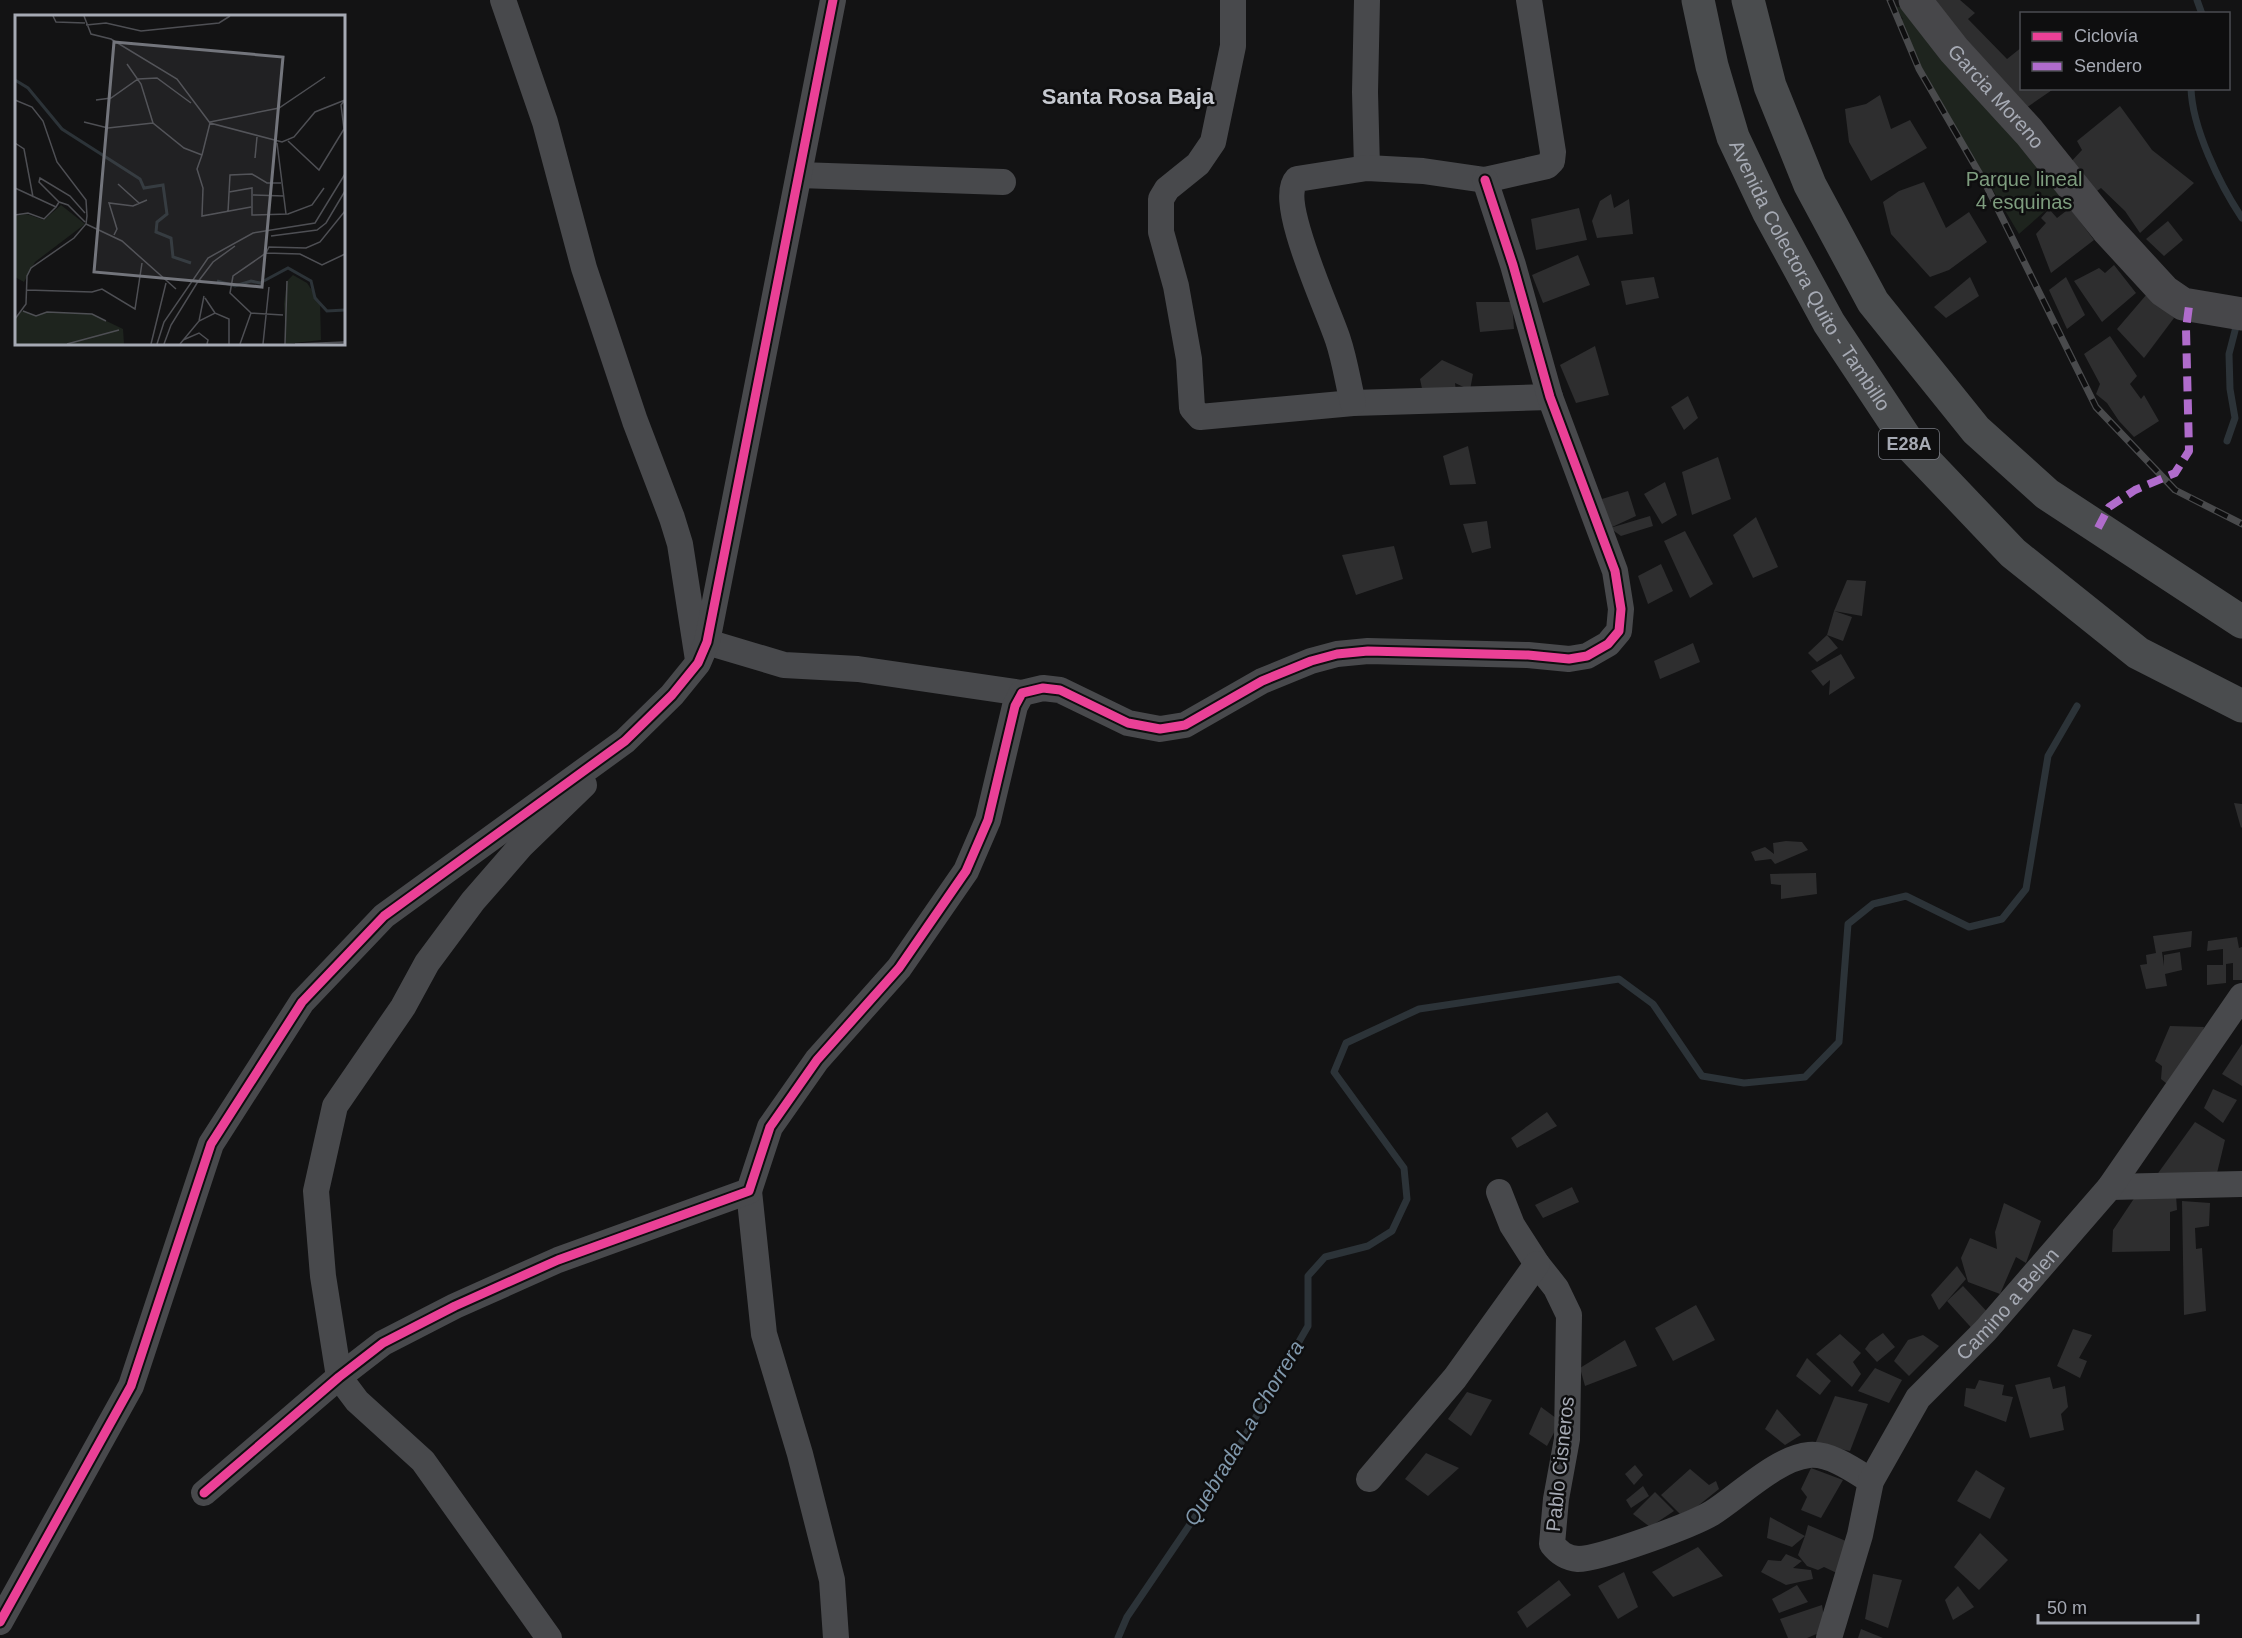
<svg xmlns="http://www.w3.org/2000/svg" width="2242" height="1638" font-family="Arial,sans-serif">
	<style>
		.green { fill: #1e241e }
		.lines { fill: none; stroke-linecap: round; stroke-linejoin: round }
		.stream { stroke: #2c3338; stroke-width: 7 }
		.building { fill: #2e2e2f }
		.street { stroke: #48494c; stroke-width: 26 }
		.secondary { stroke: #47474a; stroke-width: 33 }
		.highway { stroke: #4a4c4e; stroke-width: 33 }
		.rail-casing { stroke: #494a4c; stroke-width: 7 }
		.rail { stroke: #0e0e0f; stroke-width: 4.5; stroke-dasharray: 14; stroke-linecap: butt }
		.quiet { stroke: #b06ccc; stroke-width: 8; stroke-dasharray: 15 8; stroke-linecap: butt }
		.cycleway-casing { stroke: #0e0e0f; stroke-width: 13 }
		.cycleway { stroke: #ea4096; stroke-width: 9 }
		.labels { text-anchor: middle; stroke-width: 5; stroke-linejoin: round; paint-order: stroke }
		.shield { fill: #0e0e0f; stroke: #787b82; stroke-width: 1.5 }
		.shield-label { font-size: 18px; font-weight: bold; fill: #a6aab4 }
		.street-label { font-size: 20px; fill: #a6aab4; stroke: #0e0e0f }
		.park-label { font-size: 20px; fill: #7e9d7f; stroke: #0e0e0f }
		.water-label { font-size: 21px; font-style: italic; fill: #8098ac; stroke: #0e0e0f }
		.quarter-label { font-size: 22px; font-weight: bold; fill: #c6c9d0; stroke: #0e0e0f }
		.inset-river { fill: none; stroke: #2c3338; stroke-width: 3 }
		.inset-road { fill: none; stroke: #4e4f54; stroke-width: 1.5 }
		.view { fill: #73757c; fill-opacity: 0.15; stroke: #73757c; stroke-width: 3 }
		.inset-edge { fill: none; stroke: #a6aab4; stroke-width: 3 }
	</style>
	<rect width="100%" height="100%" fill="#131314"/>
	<!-- green -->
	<path class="green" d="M1894 6 1908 9 2064 194 2019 234 1920 68 1900 20 1903 19Z"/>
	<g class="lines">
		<!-- stream -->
		<g class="stream">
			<path d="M2197 0 2202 14"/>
			<path d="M2191 88C2192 128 2220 185 2242 218"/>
			<path d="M2227 441 2235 418 2230 389 2229 354 2237 323"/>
			<path d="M1118 1638 1127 1617 1218 1483 1308 1326V1276L1325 1257 1368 1246 1392 1231 1407 1199 1404 1168 1334 1072 1346 1043 1419 1009 1619 979 1653 1004 1702 1076 1744 1083 1805 1077 1839 1042 1848 924 1873 904 1906 896 1969 927 2002 919 2026 889 2048 756 2077 706"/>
		</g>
	</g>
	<!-- building -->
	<g class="building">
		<path d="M1925 0H1960L1975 13 1968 19 2007 59 2022 47V88H2055L2023 110Z"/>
		<path d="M1880 95 1891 129 1910 120 1927 148 1871 181 1849 142 1845 109 1866 104Z"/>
		<path d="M2120 106 2152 150 2194 183 2140 233 2125 211 2101 188 2090 196 2069 164 2082 150 2077 141Z"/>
		<path d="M1924 182 1946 228 1969 212 1987 242 1949 270 1930 277 1891 234 1883 202 1899 191Z"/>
		<path d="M1611 194 1614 208 1629 199 1633 234 1597 238 1592 221 1600 201Z"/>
		<path d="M1579 208 1587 240 1536 250 1531 219Z"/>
		<path d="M2070 208 2094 240 2051 273 2036 234 2046 223 2041 218 2049 209 2057 218Z"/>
		<path d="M2168 221 2183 240 2164 256 2146 239Z"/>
		<path d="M1578 255 1590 285 1543 303 1532 275Z"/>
		<path d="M2114 265 2136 293 2102 322 2074 281 2099 268 2105 273Z"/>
		<path d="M1654 277 1659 298 1626 305 1621 281Z"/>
		<path d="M1970 277 1979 296 1946 318 1934 307Z"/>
		<path d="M2066 277 2085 315 2067 329 2049 290Z"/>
		<path d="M2147 294 2174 318 2144 358 2117 329Z"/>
		<path d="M1476 302H1512L1514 329 1480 332Z"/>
		<path d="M2110 336 2137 376 2130 384 2141 399 2144 395 2159 421 2134 437 2119 421 2107 403 2096 394 2100 384 2084 354Z"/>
		<path d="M1595 346 1609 395 1576 403 1560 365Z"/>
		<path d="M1442 360 1473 374 1470 390 1455 383 1457 400 1424 398 1420 379Z"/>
		<path d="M1688 396 1698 418 1684 430 1671 407Z"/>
		<path d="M1468 446 1476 484 1450 485 1443 456Z"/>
		<path d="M1718 457 1731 499 1692 515 1682 472Z"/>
		<path d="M1665 482 1677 515 1662 524 1644 494Z"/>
		<path d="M1628 491 1636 516 1610 528 1650 516 1653 526 1621 536 1610 528 1602 499Z"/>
		<path d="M1756 517 1778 567 1753 578 1733 535Z"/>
		<path d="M1487 521 1491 548 1472 553 1463 524Z"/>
		<path d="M1685 531 1713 584 1690 598 1664 541Z"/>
		<path d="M1394 546 1403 579 1356 595 1342 555Z"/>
		<path d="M1661 564 1673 591 1648 604 1638 576Z"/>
		<path d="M1847 580 1866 581 1862 616 1834 611 1852 617 1843 641 1827 635 1834 611Z"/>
		<path d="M1827 635 1838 648 1817 662 1808 653Z"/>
		<path d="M1693 643 1700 662 1660 679 1654 661Z"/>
		<path d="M1841 654 1855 678 1829 695 1830 680 1823 686 1811 671Z"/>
		<path d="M2234 803 2242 804V827L2241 828Z"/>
		<path d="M1786 841 1802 842 1808 850 1775 864 1771 859 1755 861 1751 852 1765 847 1774 854 1773 843Z"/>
		<path d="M1816 873 1817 894 1781 899V885L1771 884 1770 874Z"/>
		<path d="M2192 931 2191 947 2162 952 2164 966V955L2180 952 2182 970 2165 974 2167 986 2146 989 2140 965 2147 964 2146 955 2156 953 2153 936Z"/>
		<path d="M2237 937 2239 948 2242 947V980H2233V963L2226 964V983L2207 985V965H2223V949L2207 951 2208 941Z"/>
		<path d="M2170 1026 2204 1027 2195 1058 2171 1087 2161 1079 2162 1066 2155 1061Z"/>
		<path d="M2242 1044V1086L2222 1074Z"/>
		<path d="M2213 1089 2237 1100 2223 1123 2204 1108Z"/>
		<path d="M1547 1112 1557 1126 1517 1148 1511 1138Z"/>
		<path d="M2195 1122 2225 1140 2217 1173 2156 1176Z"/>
		<path d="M1572 1187 1579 1202 1543 1218 1535 1205Z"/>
		<path d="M2176 1195 2177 1210 2170 1212V1251L2112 1252 2113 1230 2135 1197Z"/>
		<path d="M2182 1201 2210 1203 2209 1226 2195 1228 2196 1249 2202 1248 2206 1311 2184 1315Z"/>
		<path d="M2004 1203 2041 1221 2026 1263 2016 1257 2000 1294 1968 1282 1961 1258 1970 1238 1997 1249 1995 1232Z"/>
		<path d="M1957 1266 1966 1279 1939 1310 1931 1295Z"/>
		<path d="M1963 1286 1992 1317 1977 1334 1947 1301Z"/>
		<path d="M1696 1305 1715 1340 1673 1361 1655 1328Z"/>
		<path d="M2073 1329 2092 1335 2079 1358 2087 1361 2080 1378 2057 1366Z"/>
		<path d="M1883 1333 1895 1347 1877 1362 1865 1349 1870 1342Z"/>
		<path d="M1840 1334 1861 1353 1853 1362 1861 1374 1852 1387 1816 1354Z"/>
		<path d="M1923 1335 1939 1346 1909 1376 1894 1361 1908 1340Z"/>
		<path d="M1625 1340 1637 1366 1585 1386 1580 1368Z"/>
		<path d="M1807 1358 1831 1381 1820 1395 1796 1376Z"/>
		<path d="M1875 1368 1902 1380 1889 1403 1858 1391Z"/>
		<path d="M2050 1377 2053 1389 2065 1386 2068 1407 2061 1414 2064 1430 2030 1438 2015 1385Z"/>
		<path d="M1979 1380 2004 1385 2002 1395 2013 1397 2006 1422 1964 1406 1966 1388 1975 1389Z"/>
		<path d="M1467 1392 1492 1400 1471 1436 1448 1419Z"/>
		<path d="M1835 1396 1868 1404 1850 1451 1815 1444Z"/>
		<path d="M1541 1407 1560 1421 1547 1446 1529 1434Z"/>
		<path d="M1777 1409 1801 1435 1785 1445 1765 1429Z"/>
		<path d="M1426 1453 1459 1468 1428 1496 1405 1479Z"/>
		<path d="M1635 1465 1643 1475 1634 1485 1625 1474Z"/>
		<path d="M1811 1468 1843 1480 1821 1518 1801 1510 1807 1497 1801 1489Z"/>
		<path d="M1690 1469 1709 1485 1716 1481 1719 1489 1694 1509 1680 1514 1661 1495Z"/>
		<path d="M1976 1470 2005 1488 1990 1519 1957 1501Z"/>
		<path d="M1643 1486 1649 1496 1631 1508 1626 1500Z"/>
		<path d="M1655 1492 1674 1511 1650 1527 1633 1514Z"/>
		<path d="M1770 1517 1805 1536 1808 1525 1853 1544 1841 1575 1824 1567 1818 1570 1807 1566 1798 1555 1805 1536 1792 1547 1767 1538Z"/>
		<path d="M1980 1533 2008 1560 1979 1590 1954 1567Z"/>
		<path d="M1698 1547 1723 1576 1673 1597 1652 1572Z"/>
		<path d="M1786 1554 1802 1561 1793 1568 1811 1570 1813 1579 1786 1585 1761 1572 1768 1560 1781 1561Z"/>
		<path d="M1624 1572 1638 1607 1618 1619 1598 1586Z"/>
		<path d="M1873 1574 1902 1580 1888 1628 1865 1619Z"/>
		<path d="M1559 1580 1571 1595 1527 1628 1517 1612Z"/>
		<path d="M1797 1585 1808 1602 1779 1613 1772 1599Z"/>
		<path d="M1958 1586 1974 1607 1953 1620 1945 1600Z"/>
		<path d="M1822 1605 1826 1630 1807 1638H1788L1780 1619Z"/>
		<path d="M1861 1629 1883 1638H1858Z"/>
	</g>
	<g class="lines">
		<!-- street -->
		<g class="street">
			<path d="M503 0 545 122 584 268 635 421 672 518 680 544 698 660"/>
			<path d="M1233 0V46L1213 142 1198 164 1167 189 1161 199V232L1176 286 1189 359 1192 408 1200 417 1353 403 1550 397"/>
			<path d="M1367 0 1365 92 1367 168"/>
			<path d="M799 175 1003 182"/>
			<path d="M1353 403C1348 383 1345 361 1338 340 1329 311 1276 201 1297 179L1367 168 1423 171 1485 180 1547 166 1552 161 1553 152 1529 0"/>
			<path d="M707 642 784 665 858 669 1022 693"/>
			<path d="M2110 1187 2242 1184"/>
			<path d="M749 1191 764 1334 800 1454 832 1580 836 1638"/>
			<path d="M1499 1192 1512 1225 1537 1264 1556 1288 1569 1315 1567 1439 1556 1499 1552 1544C1559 1553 1566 1558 1578 1559 1600 1559 1692 1525 1712 1513 1739 1496 1777 1458 1809 1455 1830 1453 1854 1470 1871 1481"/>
			<path d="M1369 1479 1455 1378 1537 1264"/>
			<path d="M204 1493 339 1377 383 1343 455 1306 558 1260 749 1191 770 1127 817 1060 899 968 966 871 988 820 1015 706 1022 693 1043 688 1060 690 1128 723 1160 729 1185 725 1262 681 1311 661 1337 654 1368 651 1528 655 1569 659 1587 656 1608 644 1619 631 1621 609 1615 571 1550 397 1513 265 1485 180"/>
			<path d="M0 1622 131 1386 211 1144 302 1002 384 916 625 741 672 695 698 663 707 642 833 0"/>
			<path d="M549 1638 423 1461 357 1401 339 1377 323 1276 316 1191 335 1106 403 1007 427 963 473 901 521 846 584 785"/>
			<path id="s1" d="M1829 1638 1860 1535 1871 1481 1918 1398 1986 1330 2110 1187 2242 996"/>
		</g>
		<!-- secondary -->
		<path class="secondary" id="s2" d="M1915 0 1954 50 2029 132 2107 229 2164 291 2183 304 2242 314"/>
		<!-- highway -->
		<g class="highway">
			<path id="s3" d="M1698 0 1712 66 1733 137 1768 211 1829 323 1910 445 2013 553 2138 653 2242 706"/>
			<path d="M1748 0 1770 86 1810 185 1873 302 1976 430 2047 494 2242 622"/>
		</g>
		<defs>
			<path id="rail" d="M1890 0 1919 69 1985 183 2096 407 2175 490 2242 524"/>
		</defs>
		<!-- rail casing -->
		<use href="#rail" class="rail-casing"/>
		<!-- rail -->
		<use href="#rail" class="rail"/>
		<!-- quiet -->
		<path class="quiet" d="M2098 528 2109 507 2135 490 2175 473 2189 451 2186 329 2189 306"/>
		<defs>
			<g id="cycleway">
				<path d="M204 1493 339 1377 383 1343 455 1306 558 1260 749 1191 770 1127 817 1060 899 968 966 871 988 820 1015 706 1022 693 1043 688 1060 690 1128 723 1160 729 1185 725 1262 681 1311 661 1337 654 1368 651 1528 655 1569 659 1587 656 1608 644 1619 631 1621 609 1615 571 1550 397 1513 265 1485 180"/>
				<path d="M0 1622 131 1386 211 1144 302 1002 384 916 625 741 672 695 698 663 707 642 833 0"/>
			</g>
		</defs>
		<!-- cycleway casing -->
		<use href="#cycleway" class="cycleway-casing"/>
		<!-- cycleway -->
		<use href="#cycleway" class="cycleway"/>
	</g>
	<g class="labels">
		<!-- shield labels -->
		<rect class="shield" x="1879" y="429" width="60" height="30" rx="4.5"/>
		<g class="shield-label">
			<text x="1909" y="450">E28A</text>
		</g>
		<!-- street labels -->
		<g class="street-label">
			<text dy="7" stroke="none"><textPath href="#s2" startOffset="126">Garcia Moreno</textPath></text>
			<text dy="7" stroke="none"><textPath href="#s3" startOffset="300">Avenida Colectora Quito - Tambillo</textPath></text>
			<text dy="7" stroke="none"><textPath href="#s1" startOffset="388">Camino a Belen</textPath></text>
			<text transform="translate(1560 1464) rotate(-84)" y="7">Pablo Cisneros</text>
		</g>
		<!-- park labels -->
		<g class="park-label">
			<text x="2024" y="186">Parque lineal<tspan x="2024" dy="23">4 esquinas</tspan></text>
		</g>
		<!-- water labels -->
		<g class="water-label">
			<text transform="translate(1244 1433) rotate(-59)" y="7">Quebrada La Chorrera</text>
		</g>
		<!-- quarter labels -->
		<g class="quarter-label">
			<text x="1128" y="104">Santa Rosa Baja</text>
		</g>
	</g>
	<!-- overview -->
	<g transform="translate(15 15)">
		<rect width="330" height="330" fill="#131314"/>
		<path d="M46 190 70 209 20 247 9 267 0 262V201L11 199 29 205ZM278 260 292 268 305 287 306 325 271 329 269 289 272 266ZM7 296 21 301 32 297 77 299 108 314 109 329H0V303Z" fill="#1e241e"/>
		<path class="inset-river" d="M0 65 13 73 47 114 125 164 129 173 148 170 152 199 142 207 141 217 156 223 158 242 176 248M202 266 220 271 236 266 245 268 273 253 296 266 300 283 312 296 330 295"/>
		<path class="inset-road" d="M38 1 41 7 70 8M69 1 76 19 96 24 162 64 195 108 267 127 279 122 300 97 330 85M71 10 91 8 126 16 204 8 215 1M112 49 126 69 138 108 169 133 187 140 182 154 188 173 187 201 236 192M0 85 17 92 28 106 42 147 71 185 72 201 71 209 59 223 16 253 12 261 11 289 0 304M81 85 96 83 123 64 142 63 176 88M69 107 93 113 138 108M195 107 264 93 310 62M273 126 304 155 329 114 326 90 329 86M0 128 9 134 18 182M262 128 271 199M187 140 195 108M240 143 242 122M103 169 124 188M0 173 41 192 44 187 53 190 70 207M214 177 237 173V200L273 199 297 190 309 173M238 180 269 181M44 187 24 167 25 163 55 181 70 198M213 197 215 160 237 159 252 168H266M0 200 13 198 29 204 41 192M71 209 107 226 161 274M99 220 102 214 94 188 118 191 132 185M256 221 302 215 311 208 330 176M251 238 254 232 291 233 305 227 330 196M12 275 77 277 87 274 120 294 127 248M190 283 200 298M8 296 21 301 32 297 77 299 91 306M236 298 268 300M184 306 189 281M168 325 184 318 193 325 192 329M52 329 104 315M136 329 151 268M142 329 149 307 193 243 238 218 300 208 330 159M149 329 156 310 182 268 198 247 220 231M165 329 184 306 200 298 214 304V329M225 329 236 298 215 278 218 261 251 238 285 239 307 250 330 239M248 329 254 272M270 329 272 266M280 329 330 327"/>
		<path class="view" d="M99 27 268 42 247 272 79 257Z"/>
		<rect width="330" height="330" class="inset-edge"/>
	</g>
	<!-- legend -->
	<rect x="2020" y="12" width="210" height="78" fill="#0e0e0f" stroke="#4b4c51" stroke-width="1.5"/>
	<rect x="2032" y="32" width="30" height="9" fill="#ea4096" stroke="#4b4c51" stroke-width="1.5"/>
	<text x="2074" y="42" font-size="18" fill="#a6aab4">Ciclovía</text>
	<rect x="2032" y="62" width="30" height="9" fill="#b06ccc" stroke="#4b4c51" stroke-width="1.5"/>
	<text x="2074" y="72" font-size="18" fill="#a6aab4">Sendero</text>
	<!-- scale -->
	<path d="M2038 1614v9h160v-9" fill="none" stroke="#a6aab4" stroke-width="3"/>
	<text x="2047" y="1614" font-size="18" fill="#a6aab4" stroke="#0e0e0f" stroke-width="4.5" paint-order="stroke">50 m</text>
</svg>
